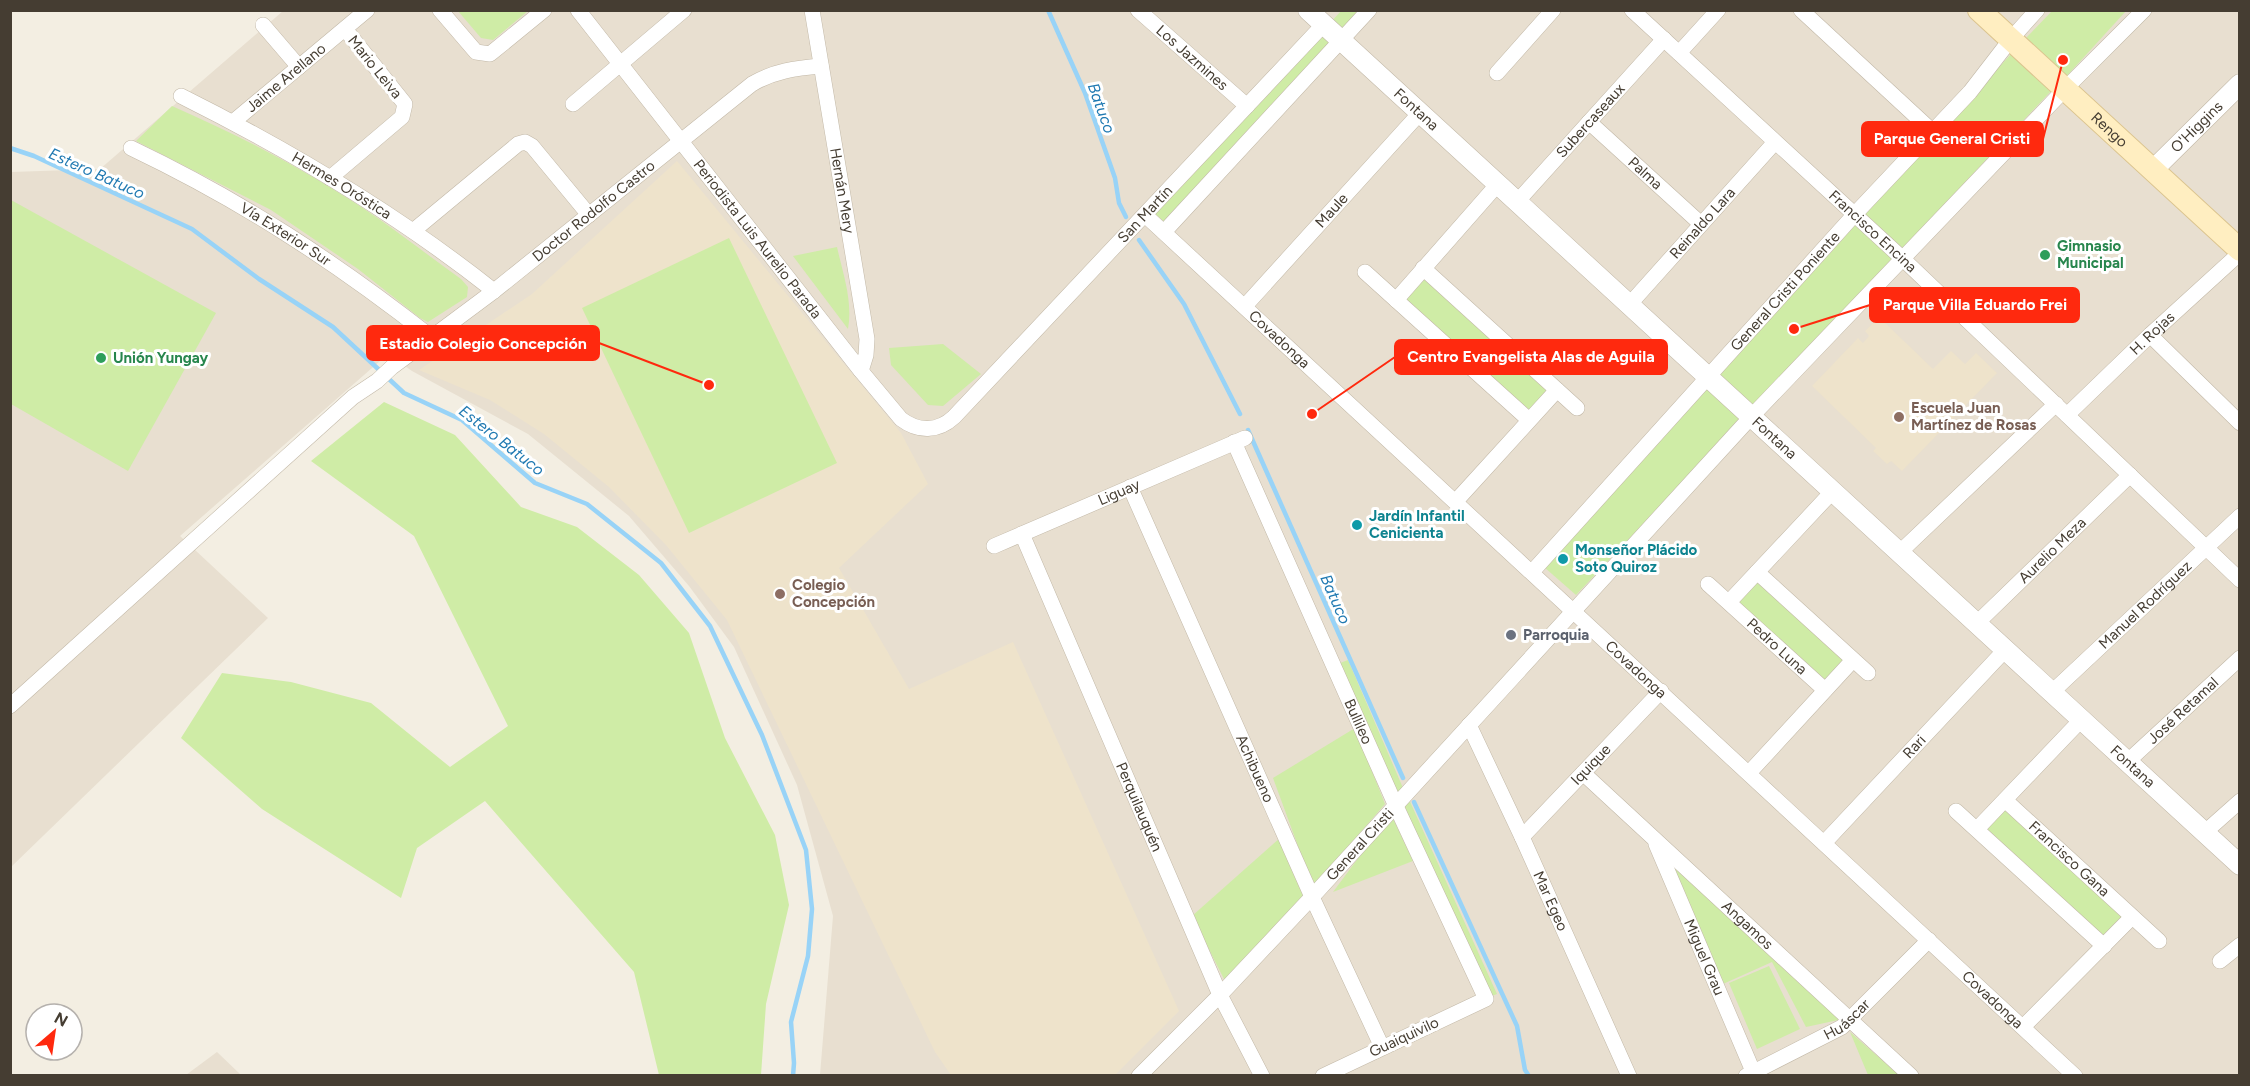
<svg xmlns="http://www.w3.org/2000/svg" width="2250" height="1086" font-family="Figtree,sans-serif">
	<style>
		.residential { fill: #e8dfd0 }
		.education { fill: #eee3cb }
		.green { fill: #cfeca6 }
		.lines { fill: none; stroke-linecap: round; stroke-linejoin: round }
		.stream { stroke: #98d3f7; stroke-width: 4.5 }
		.minor-casing { stroke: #c2b8a7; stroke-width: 16 }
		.tertiary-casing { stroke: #c2b8a7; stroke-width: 21 }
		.secondary-casing { stroke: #dbc48f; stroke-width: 24 }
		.minor { stroke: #fff; stroke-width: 15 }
		.tertiary { stroke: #fff; stroke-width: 20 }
		.secondary { stroke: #ffeec1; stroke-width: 22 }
		.leisure-dot { fill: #2e9e5b; stroke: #fff; stroke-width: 2 }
		.education-dot { fill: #8d6e63; stroke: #fff; stroke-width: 2 }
		.culture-dot { fill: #0f9aa8; stroke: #fff; stroke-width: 2 }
		.worship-dot { fill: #6b7280; stroke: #fff; stroke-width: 2 }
		.labels { text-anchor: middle; stroke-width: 6; stroke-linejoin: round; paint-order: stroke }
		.street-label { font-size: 15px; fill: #453d32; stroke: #fff }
		.leisure-label { font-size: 15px; font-weight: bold; fill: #27864d; stroke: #fff; text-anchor: start }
		.education-label { font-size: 15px; font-weight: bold; fill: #785e54; stroke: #fff; text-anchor: start }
		.culture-label { font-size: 15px; font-weight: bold; fill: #0d838f; stroke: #fff; text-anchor: start }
		.worship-label { font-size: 15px; font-weight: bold; fill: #5b616d; stroke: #fff; text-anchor: start }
		.water-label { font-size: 16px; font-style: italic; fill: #217ab2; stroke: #fff }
		.leader { fill: none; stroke: #ff290e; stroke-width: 2 }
		.callout-dot { fill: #ff290e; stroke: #fff; stroke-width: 2 }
		.callout { fill: #ff290e; stroke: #ff290e; stroke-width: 2 }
		.callout-label { font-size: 16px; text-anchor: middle; font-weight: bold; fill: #fff }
	</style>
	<rect width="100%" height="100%" fill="#f3eee2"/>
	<!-- residential -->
	<g class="residential">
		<path d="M283 11H2239V1075H820L833 916 797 785 734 647 689 586 629 516 528 434 412 371 388 354 180 536 268 618 11 867V172L100 169Z"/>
		<path d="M217 1052 241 1075H186Z"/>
	</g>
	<!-- education -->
	<g class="education">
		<path d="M677 161 901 433 928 484 839 568 909 689 1013 642 1179 1011 1115 1075H951L935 1052 727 620 666 545 609 487 544 434 490 400 419 370 532 294Z"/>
		<path d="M1879 317 1933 369 1951 351 1965 364 1976 353 1997 373 1902 471 1891 461 1887 464 1873 451 1876 448 1812 386 1858 338 1863 343 1869 336 1865 331Z"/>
	</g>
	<!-- green -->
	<g class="green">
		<path d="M458 11H528L493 40 481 38Z"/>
		<path d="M1341 11H1364L1166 223 1155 214Z"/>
		<path d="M2052 11H2126L2064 79 2024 40Z"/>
		<path d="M2011 54 2051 91 1576 595 1544 567Z"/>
		<path d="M172 106C243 137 314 174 379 219 406 238 433 259 461 279L468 287 467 297 428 322 420 318 358 269 271 210 136 141Z"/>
		<path d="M11 200 216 313 128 471 11 404Z"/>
		<path d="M729 238 837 463 689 533 582 308Z"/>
		<path d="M837 247C843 274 853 301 848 329L793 256Z"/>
		<path d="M1425 276 1552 390 1529 415 1403 300Z"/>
		<path d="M943 344 981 374 943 406 928 405 891 365 889 348Z"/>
		<path d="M384 402 455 435 521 507 577 527 639 575 689 633 725 738 775 835 789 905 766 1004 761 1075H659L634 972 485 801 417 848 401 898 262 809 181 738 222 673 291 682 371 703 450 767 508 726 414 536 311 461Z"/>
		<path d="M1758 580 1846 661 1824 683 1737 602Z"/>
		<path d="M1348 660 1403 788 1397 794 1340 663Z"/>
		<path d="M1355 728 1385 804 1313 887 1273 778Z"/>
		<path d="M1407 795 1497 994 1489 997 1400 804Z"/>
		<path d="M2004 808 2124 916 2102 937 1985 827Z"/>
		<path d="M1391 814 1413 861 1333 892Z"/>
		<path d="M1281 837 1306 893 1225 981 1192 916Z"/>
		<path d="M1665 853 1843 1019 1806 1027 1772 962 1723 984Z"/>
		<path d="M1769 966 1800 1029 1757 1049 1729 983Z"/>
		<path d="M1850 1032 1899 1075H1868Z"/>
	</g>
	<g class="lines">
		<!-- stream -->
		<g class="stream">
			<path d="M1048 10 1085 93 1115 178 1119 203 1126 217"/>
			<path d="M10 148 34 156 192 229 259 279 333 327 404 393 462 420 535 483 587 504 661 563 710 626 762 735 806 850 812 909 808 956 791 1022 794 1063 793 1076"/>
			<path d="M1139 240 1184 304 1240 414"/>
			<path d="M1248 430 1403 778"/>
			<path d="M1414 802 1517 1026 1525 1070 1529 1076"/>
		</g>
		<defs>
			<g id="minor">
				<path d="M440 10 476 52 490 54 544 10"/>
				<path id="s1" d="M578 10 861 371 901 419C918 432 938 432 954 417L1324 24"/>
				<path id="s2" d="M812 10 867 339 866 355 861 371"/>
				<path id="s3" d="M1138 10 1247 106"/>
				<path id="s4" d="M1632 10 1903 259 2240 580"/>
				<path d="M1801 10 1933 132"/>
				<path d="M263 25 299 67"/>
				<path d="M1679 53 1718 10"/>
				<path d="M1497 73 1553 10"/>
				<path id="s5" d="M181 96C291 151 397 214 494 291"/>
				<path d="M573 104 684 10"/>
				<path id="s6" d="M233 122 367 10"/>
				<path id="s7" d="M1589 122 1701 224"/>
				<path id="s8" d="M131 148C242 201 334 261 431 337"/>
				<path d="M330 178 402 117 405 104 345 29"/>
				<path id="s9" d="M1516 203 1664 39"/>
				<path id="s10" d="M1145 215 2075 1076"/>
				<path d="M413 231 518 144 525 142 532 146 589 215"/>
				<path d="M1164 232 1369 10"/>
				<path d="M1423 268 1577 408"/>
				<path d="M1365 272 1529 420"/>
				<path d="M1396 300 1497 185"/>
				<path id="s11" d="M1629 305 1775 142"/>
				<path id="s12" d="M1245 306 1419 114"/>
				<path d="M2150 335 2240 423"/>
				<path id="s13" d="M2067 415 2150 335 2240 253"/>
				<path id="s14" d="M1234 442 1395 804 1486 999 1323 1076"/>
				<path id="s15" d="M1130 487 1312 897 1382 1047"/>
				<path d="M1456 501 1557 390"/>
				<path id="s16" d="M1022 534 1220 995 1262 1076"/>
				<path id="s17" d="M994 546 1245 438"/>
				<path d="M1899 553 2056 404"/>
				<path id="s18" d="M1532 572 1854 215 1970 92 2011 39 2037 10"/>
				<path d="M1757 572 1868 673"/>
				<path id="s19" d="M1708 584 1825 690"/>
				<path d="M1729 602 1832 492"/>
				<path id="s20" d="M1976 624 2130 475"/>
				<path id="s21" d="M2051 693 2240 516"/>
				<path id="s22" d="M10 706 353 397 377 381 392 367 494 291 752 84C774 71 796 68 821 66"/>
				<path id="s23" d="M1469 725 1522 837 1629 1076"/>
				<path id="s24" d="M2127 762 2240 658"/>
				<path id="s25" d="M1583 773 1911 1076"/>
				<path d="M1749 773 1853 660"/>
				<path id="s26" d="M2005 800 2159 941"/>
				<path d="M1956 811 2104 946"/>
				<path d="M1977 829 2081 720"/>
				<path d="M2204 833 2240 801"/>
				<path id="s27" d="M1522 837 1661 691"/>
				<path id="s28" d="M1824 843 2005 650"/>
				<path id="s29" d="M1656 844 1755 1076"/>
				<path d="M2220 961 2240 945"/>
				<path d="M2023 1027 2132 917"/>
				<path id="s30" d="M1139 1076 1220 995 1312 897 1751 417 2065 89 2144 10"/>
				<path id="s31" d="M1746 1076 1842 1027 1929 940"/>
			</g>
			<g id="tertiary">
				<path id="s32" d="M1308 10 2240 865"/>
				<path id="s33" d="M2154 169 2240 84"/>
			</g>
			<g id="secondary">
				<path id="s34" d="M1979 10 2240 250"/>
			</g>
		</defs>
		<!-- minor casing -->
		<use href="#minor" class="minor-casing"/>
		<!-- tertiary casing -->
		<use href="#tertiary" class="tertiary-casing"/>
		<!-- secondary casing -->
		<use href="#secondary" class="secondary-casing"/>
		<!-- minor -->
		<use href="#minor" class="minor"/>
		<!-- tertiary -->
		<use href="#tertiary" class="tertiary"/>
		<!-- secondary -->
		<use href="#secondary" class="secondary"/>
	</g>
	<!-- markers -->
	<g class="leisure-dot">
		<circle cx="2045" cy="255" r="6"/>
		<circle cx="101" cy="358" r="6"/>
	</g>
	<g class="education-dot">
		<circle cx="1899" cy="417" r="6"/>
		<circle cx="780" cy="594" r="6"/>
	</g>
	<g class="culture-dot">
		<circle cx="1357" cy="525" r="6"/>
		<circle cx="1563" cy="559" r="6"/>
	</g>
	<circle class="worship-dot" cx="1511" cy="635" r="6"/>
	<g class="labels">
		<!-- street labels -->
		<g class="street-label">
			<text dy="5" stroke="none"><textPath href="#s3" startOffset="72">Los Jazmines</textPath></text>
			<text transform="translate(375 67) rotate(51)" y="5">Mario Leiva</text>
			<text dy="5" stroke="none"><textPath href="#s6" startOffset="69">Jaime Arellano</textPath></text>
			<text dy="5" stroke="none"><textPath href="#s32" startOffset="147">Fontana</textPath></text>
			<text dy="5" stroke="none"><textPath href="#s9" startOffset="111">Subercaseaux</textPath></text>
			<text dy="5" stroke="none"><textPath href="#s33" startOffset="60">O'Higgins</textPath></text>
			<text dy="5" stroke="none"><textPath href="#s34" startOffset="177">Rengo</textPath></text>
			<text dy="5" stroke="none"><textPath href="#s7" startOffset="76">Palma</textPath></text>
			<text dy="5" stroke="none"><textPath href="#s5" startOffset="184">Hermes Oróstica</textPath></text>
			<text dy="5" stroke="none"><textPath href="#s2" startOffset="183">Hernán Mery</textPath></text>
			<text dy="5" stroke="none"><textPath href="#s22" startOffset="766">Doctor Rodolfo Castro</textPath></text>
			<text dy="5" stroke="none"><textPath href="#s12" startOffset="129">Maule</textPath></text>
			<text dy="5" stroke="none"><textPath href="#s1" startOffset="858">San Martín</textPath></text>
			<text dy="5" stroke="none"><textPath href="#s11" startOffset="110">Reinaldo Lara</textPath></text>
			<text dy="5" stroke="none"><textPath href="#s4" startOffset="327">Francisco Encina</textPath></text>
			<text dy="5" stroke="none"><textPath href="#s8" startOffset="177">Vía Exterior Sur</textPath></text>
			<text dy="5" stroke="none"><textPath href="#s1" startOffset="291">Periodista Luis Aurelio Parada</textPath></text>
			<text dy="5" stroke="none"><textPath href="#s18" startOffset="378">General Cristi Poniente</textPath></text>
			<text dy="5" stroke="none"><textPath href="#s13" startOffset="118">H. Rojas</textPath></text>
			<text dy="5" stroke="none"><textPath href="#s10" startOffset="183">Covadonga</textPath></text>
			<text dy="5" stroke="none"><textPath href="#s32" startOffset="633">Fontana</textPath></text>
			<text dy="5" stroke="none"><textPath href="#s17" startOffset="136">Liguay</textPath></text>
			<text dy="5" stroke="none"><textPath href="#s20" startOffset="106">Aurelio Meza</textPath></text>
			<text dy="5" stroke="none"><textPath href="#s21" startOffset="129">Manuel Rodríguez</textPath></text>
			<text dy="5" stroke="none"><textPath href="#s19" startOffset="93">Pedro Luna</textPath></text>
			<text dy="5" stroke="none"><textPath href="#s10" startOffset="669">Covadonga</textPath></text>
			<text dy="5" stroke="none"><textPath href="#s24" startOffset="76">José Retamal</textPath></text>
			<text dy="5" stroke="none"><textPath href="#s14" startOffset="306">Bullileo</textPath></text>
			<text dy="5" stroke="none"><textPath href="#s28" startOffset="132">Rari</textPath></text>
			<text dy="5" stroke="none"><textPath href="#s27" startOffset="100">Iquique</textPath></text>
			<text dy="5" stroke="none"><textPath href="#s32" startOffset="1119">Fontana</textPath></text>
			<text dy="5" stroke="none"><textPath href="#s15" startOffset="308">Achibueno</textPath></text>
			<text dy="5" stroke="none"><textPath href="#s16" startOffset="297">Perquilauquén</textPath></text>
			<text dy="5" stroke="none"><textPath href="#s30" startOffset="320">General Cristi</textPath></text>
			<text dy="5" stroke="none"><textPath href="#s26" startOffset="87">Francisco Gana</textPath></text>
			<text dy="5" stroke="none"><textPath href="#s23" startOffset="194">Mar Egeo</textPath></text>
			<text dy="5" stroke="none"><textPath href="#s25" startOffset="224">Angamos</textPath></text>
			<text dy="5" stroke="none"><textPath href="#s29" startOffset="123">Miguel Grau</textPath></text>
			<text dy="5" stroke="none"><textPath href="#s10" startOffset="1155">Covadonga</textPath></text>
			<text dy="5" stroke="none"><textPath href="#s31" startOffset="116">Huáscar</textPath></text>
			<text transform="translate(1404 1037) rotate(-25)" y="5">Guaiquivilo</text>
		</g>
		<!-- leisure labels -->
		<g class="leisure-label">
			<text x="2057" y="251">Gimnasio<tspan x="2057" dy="17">Municipal</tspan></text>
			<text x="113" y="363">Unión Yungay</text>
		</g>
		<!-- education labels -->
		<g class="education-label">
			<text x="1911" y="413">Escuela Juan<tspan x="1911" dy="17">Martínez de Rosas</tspan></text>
			<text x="792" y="590">Colegio<tspan x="792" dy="17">Concepción</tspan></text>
		</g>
		<!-- culture labels -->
		<g class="culture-label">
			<text x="1369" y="521">Jardín Infantil<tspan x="1369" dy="17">Cenicienta</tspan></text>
			<text x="1575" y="555">Monseñor Plácido<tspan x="1575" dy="17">Soto Quiroz</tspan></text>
		</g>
		<!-- worship labels -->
		<g class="worship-label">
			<text x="1523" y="640">Parroquia</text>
		</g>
		<!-- water labels -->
		<g class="water-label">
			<text transform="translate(1102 108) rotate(70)" y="6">Batuco</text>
			<text transform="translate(97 173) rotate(24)" y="6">Estero Batuco</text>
			<text transform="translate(502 440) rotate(38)" y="6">Estero Batuco</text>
			<text transform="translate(1336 599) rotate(66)" y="6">Batuco</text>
		</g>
	</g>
	<!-- callouts -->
	<path class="leader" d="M2063 60L2043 139M1794 329L1870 305M709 385L599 343M1312 414L1395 357"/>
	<g class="callout-dot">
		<circle cx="2063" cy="60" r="6"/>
		<circle cx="1794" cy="329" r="6"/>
		<circle cx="709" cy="385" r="6"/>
		<circle cx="1312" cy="414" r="6"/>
	</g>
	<g class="callout">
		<rect x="1862" y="122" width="181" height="34" rx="6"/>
		<rect x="1870" y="288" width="209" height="34" rx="6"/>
		<rect x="367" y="326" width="232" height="34" rx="6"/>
		<rect x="1395" y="340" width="272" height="34" rx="6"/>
	</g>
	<g class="callout-label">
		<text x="1952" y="144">Parque General Cristi</text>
		<text x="1975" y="310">Parque Villa Eduardo Frei</text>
		<text x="483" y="349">Estadio Colegio Concepción</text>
		<text x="1531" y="362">Centro Evangelista Alas de Aguila</text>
	</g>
	<!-- border -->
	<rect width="2250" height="1086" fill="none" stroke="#453d32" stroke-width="24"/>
	<!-- north arrow -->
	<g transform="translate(54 1032) rotate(29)"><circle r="28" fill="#ffffff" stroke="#b5b1ad" stroke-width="1.5"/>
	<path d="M0-4.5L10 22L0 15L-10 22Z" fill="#ff290e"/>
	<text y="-9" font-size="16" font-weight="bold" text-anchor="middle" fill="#453d32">N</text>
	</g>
</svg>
